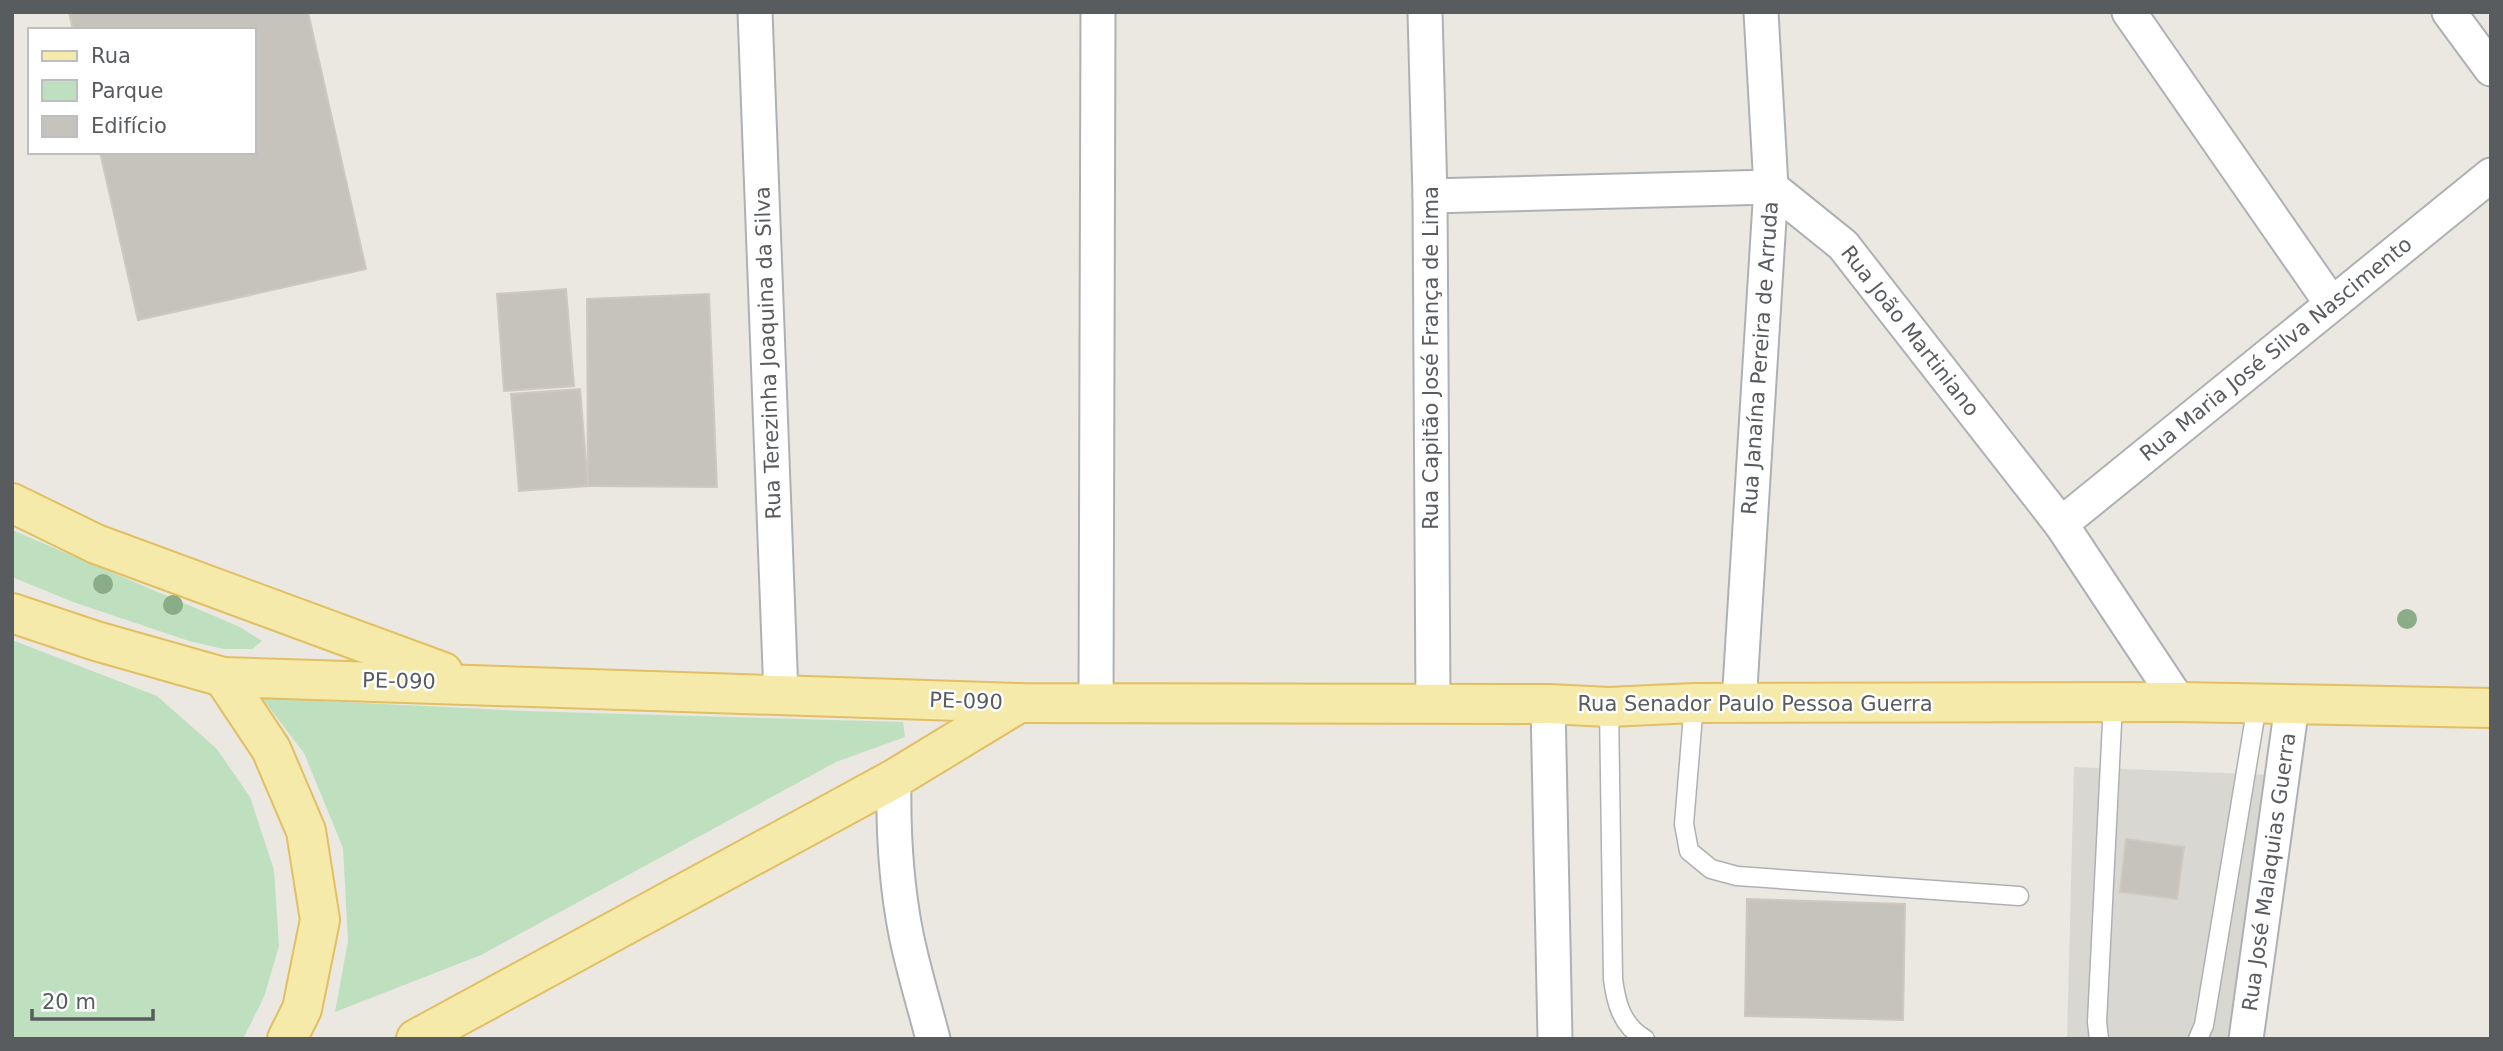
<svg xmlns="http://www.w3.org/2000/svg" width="2503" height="1051" font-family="'DejaVu Sans',sans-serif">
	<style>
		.industrial { fill: #d9d7d2 }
		.green { fill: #bee0bf }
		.building { fill: #c6c3bd; stroke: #cec9bf; stroke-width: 2 }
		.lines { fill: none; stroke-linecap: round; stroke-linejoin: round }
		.lane-casing { stroke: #aeb1b4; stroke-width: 21 }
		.street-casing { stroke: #aeb1b4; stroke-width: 37 }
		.primary-casing { stroke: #e1bf62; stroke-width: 42 }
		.lane { stroke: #fff; stroke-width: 18 }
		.street { stroke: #fff; stroke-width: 33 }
		.primary { stroke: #f6eaaa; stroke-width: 38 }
		.tree { fill: #8aac87 }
		.labels { text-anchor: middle; stroke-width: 5; stroke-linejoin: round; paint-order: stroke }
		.street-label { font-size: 21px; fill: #595c5f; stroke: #fff }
	</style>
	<rect width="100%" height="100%" fill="#eae8e0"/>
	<!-- industrial -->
	<path class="industrial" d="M2074 767 2273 775 2234 1039H2067Z"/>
	<!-- green -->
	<g class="green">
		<path d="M12 530 240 627 262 641 252 649H223L189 641 73 602 12 577Z"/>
		<path d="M12 640 157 696 217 749 250 797 274 870 279 946 264 997 243 1039H12Z"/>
		<path d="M262 698 524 711 903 722 905 737 836 762 481 955 335 1012 348 941 343 848 304 753Z"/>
	</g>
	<!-- building -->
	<g class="building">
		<path d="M69 12H308L366 269 138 320 100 152H254V30H73Z"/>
		<path d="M566 289 574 386 504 391 497 294Z"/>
		<path d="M709 294 717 487 588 486 587 299Z"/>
		<path d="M580 389 588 486 519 491 511 394Z"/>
		<path d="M2126 839 2184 847 2177 899 2120 892Z"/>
		<path d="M1747 899 1905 904 1903 1020 1745 1016Z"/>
	</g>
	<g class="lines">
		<defs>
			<g id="lane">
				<path d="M1694 703 1684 824 1689 851 1711 869 1737 876 2019 896"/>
				<path d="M1609 707 1613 979C1616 1003 1622 1026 1645 1039"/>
				<path d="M2099 1039 2097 1022 2113 703"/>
				<path d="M2198 1039 2204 1025 2257 705"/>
			</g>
			<g id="street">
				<path d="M755 12 781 695"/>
				<path d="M1425 12 1430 196 1433 704"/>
				<path d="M2129 12 2331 303"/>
				<path d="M2449 12 2491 69"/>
				<path d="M1430 196 1771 187 1843 245 2061 524 2179 702"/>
				<path d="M2061 524 2491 175"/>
				<path d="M1096 703 1098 12"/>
				<path d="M1548 704 1555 1039"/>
				<path d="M1739 704 1771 187 1761 12"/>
				<path d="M894 779C893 831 896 883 906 934 913 969 924 1004 933 1039"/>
				<path d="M2246 1039 2292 705"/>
			</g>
			<g id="primary">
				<path d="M12 503 96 544 443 672"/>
				<path d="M12 613 96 641 223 677 271 749 306 831 320 920 302 1009 287 1039"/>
				<path d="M223 677 1019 703 1548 704 1609 707 1694 703 2179 702 2491 708"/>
				<path d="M416 1039 894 779 1019 703"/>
			</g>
		</defs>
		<!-- lane casing -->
		<use href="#lane" class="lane-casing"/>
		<!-- street casing -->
		<use href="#street" class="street-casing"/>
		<!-- primary casing -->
		<use href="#primary" class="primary-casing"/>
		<!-- lane -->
		<use href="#lane" class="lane"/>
		<!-- street -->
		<use href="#street" class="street"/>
		<!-- primary -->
		<use href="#primary" class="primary"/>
	</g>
	<!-- trees -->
	<g class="tree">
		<circle cx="103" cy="584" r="10"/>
		<circle cx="173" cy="605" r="10"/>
		<circle cx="2407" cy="619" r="10"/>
	</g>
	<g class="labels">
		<!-- street labels -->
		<g class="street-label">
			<text transform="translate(1910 331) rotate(52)" y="7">Rua João Martiniano</text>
			<text transform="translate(2276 349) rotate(-39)" y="7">Rua Maria José Silva Nascimento</text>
			<text transform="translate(768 353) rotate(-92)" y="7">Rua Terezinha Joaquina da Silva</text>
			<text transform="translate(1431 358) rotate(-90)" y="7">Rua Capitão José França de Lima</text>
			<text transform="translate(1760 358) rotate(-86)" y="7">Rua Janaína Pereira de Arruda</text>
			<text transform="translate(399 681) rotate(1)" y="7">PE-090</text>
			<text transform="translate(966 701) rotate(2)" y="7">PE-090</text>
			<text x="1755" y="711">Rua Senador Paulo Pessoa Guerra</text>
			<text transform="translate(2269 872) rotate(-82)" y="7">Rua José Malaquias Guerra</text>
		</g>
	</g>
	<!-- border -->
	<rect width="2503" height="1051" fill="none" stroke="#595c5f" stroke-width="28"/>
	<!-- legend -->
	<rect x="28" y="28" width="228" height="126" fill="#ffffff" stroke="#bdbebf" stroke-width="2"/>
	<rect x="42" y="51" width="35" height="10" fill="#f6eaaa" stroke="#bdbebf" stroke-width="2"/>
	<text x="91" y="63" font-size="21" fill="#595c5f">Rua</text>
	<rect x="42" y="80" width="35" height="21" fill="#bee0bf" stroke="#bdbebf" stroke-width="2"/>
	<text x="91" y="98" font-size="21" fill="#595c5f">Parque</text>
	<rect x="42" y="116" width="35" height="21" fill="#c6c3bd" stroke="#bdbebf" stroke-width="2"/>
	<text x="91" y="133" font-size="21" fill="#595c5f">Edifício</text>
	<!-- scale -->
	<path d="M32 1009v10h121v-10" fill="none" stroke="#595c5f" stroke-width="3.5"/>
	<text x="42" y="1009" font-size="21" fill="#595c5f" stroke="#ffffff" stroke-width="5" paint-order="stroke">20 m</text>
</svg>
